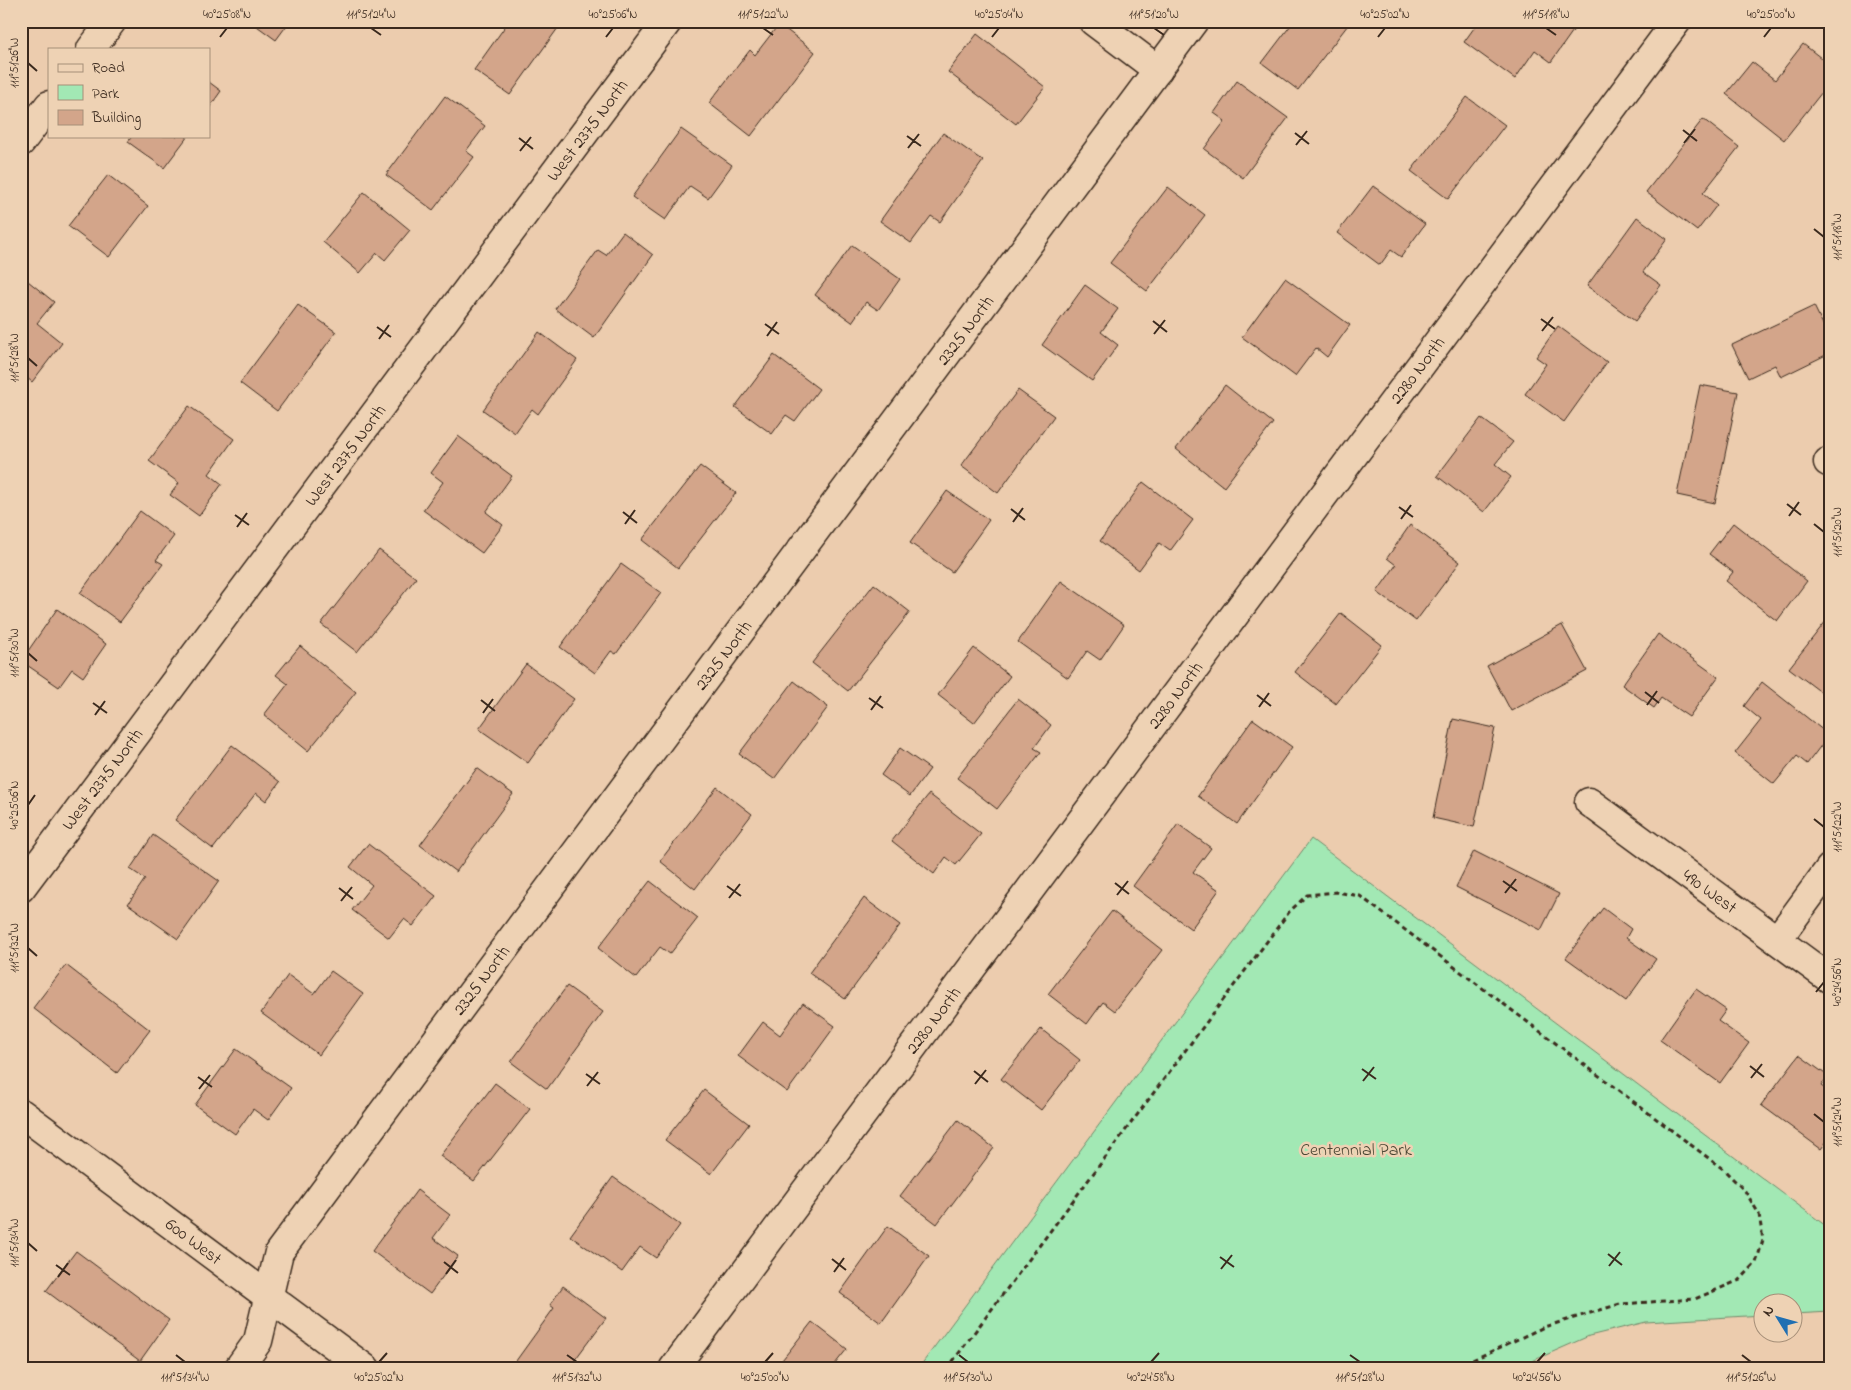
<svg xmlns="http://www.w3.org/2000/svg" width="1851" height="1390" font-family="'Indie Flower',sans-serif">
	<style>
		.green { fill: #a2e8b4; stroke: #6e8969 }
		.building { fill: #d3a58a; stroke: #3b2a1e }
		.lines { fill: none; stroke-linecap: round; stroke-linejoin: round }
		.minor-casing { stroke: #3b2a1e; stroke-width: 31 }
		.path { stroke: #3b2a1e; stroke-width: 3; stroke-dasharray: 5 4; stroke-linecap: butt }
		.minor { stroke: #eed2b4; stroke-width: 28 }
		.ticks { fill: none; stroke: #3b2a1e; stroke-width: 2 }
		.labels { text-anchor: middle; stroke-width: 5; stroke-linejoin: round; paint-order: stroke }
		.street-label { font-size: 18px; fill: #3b2a1e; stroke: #eed2b4 }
		.park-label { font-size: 18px; fill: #4a4634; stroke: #eed2b4 }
		.neatline { fill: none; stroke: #3b2a1e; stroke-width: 2 }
		.ticks-label { font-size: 12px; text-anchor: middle; fill: #3b2a1e }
	</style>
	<rect width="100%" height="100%" fill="#ecccae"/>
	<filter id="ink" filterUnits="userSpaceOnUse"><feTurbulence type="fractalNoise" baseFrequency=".02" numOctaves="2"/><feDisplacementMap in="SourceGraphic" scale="10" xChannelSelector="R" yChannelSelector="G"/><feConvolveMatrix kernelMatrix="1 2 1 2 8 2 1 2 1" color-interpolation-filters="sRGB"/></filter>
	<g filter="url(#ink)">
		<!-- green -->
		<path class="green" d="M1311 839 1830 1229V1312L1794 1314V1302H1764L1763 1315 1646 1322 1589 1336 1514 1369H918Z"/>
		<!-- building -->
		<g class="building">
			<path d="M250 21H290L276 40Z"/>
			<path d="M509 21H563L510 95 474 70Z"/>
			<path d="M832 21H850L844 30Z"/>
			<path d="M1294 21H1351L1298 90 1262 63Z"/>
			<path d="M1479 21H1565L1575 28 1551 62 1535 50 1515 79 1464 42Z"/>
			<path d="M779 24 815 52 751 136 709 103 750 50 755 55Z"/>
			<path d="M977 34 1045 87 1016 124 948 72Z"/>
			<path d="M1803 44 1830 65V82L1784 140 1726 94 1752 62 1775 80Z"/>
			<path d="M1237 81 1288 118 1243 178 1204 149 1225 121 1214 113Z"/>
			<path d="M209 82 221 91 209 108Z"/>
			<path d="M445 96 485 126 466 151 474 157 433 210 386 175Z"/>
			<path d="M1467 97 1505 125 1448 199 1411 171Z"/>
			<path d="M1703 119 1739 147 1703 193 1717 205 1697 231 1646 192Z"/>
			<path d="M681 129 732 165 708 198 690 186 665 220 632 197Z"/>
			<path d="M943 133 983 161 940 222 931 216 911 243 880 221Z"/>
			<path d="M132 136H188L164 168 128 142Z"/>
			<path d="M108 175 148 206 109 257 68 226Z"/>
			<path d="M1373 186 1425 224 1401 257 1391 250 1380 265 1337 233Z"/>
			<path d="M1168 187 1205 215 1147 291 1110 263Z"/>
			<path d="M364 192 410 230 385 260 377 253 360 273 323 242Z"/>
			<path d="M1637 217 1667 239 1643 272 1661 285 1635 321 1587 286Z"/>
			<path d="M623 232 653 255 594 338 555 309 598 250 606 255Z"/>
			<path d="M852 245 900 279 878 310 866 302 852 322 815 295Z"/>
			<path d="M23 277 54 302 37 323 62 343 32 382 21 373V279Z"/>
			<path d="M1285 278 1350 325 1327 357 1316 348 1295 376 1242 337Z"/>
			<path d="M1085 285 1118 309 1101 332 1118 345 1092 381 1042 345Z"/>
			<path d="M298 305 336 332 277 411 240 383Z"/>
			<path d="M1814 306 1830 339V353L1781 377 1775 365 1748 378 1732 345Z"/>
			<path d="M1558 326 1607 362 1564 422 1525 394 1546 364 1536 357Z"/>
			<path d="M539 332 577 360 538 414 532 409 515 433 483 410Z"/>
			<path d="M774 355 819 389 795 421 786 415 772 434 735 407Z"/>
			<path d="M1225 385 1273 423 1224 487 1176 449Z"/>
			<path d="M1700 385 1738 392 1715 503 1677 495Z"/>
			<path d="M1018 390 1054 416 998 493 961 466Z"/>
			<path d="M189 406 234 439 209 474 222 484 199 516 170 495 179 483 149 461Z"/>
			<path d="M1481 418 1513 442 1495 464 1511 477 1484 512 1437 476Z"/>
			<path d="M458 436 512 476 486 512 503 525 482 553 423 510 443 482 431 473Z"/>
			<path d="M700 466 736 493 678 568 642 540Z"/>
			<path d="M1143 482 1193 520 1170 551 1159 543 1139 570 1100 541Z"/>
			<path d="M947 491 989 520 952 572 910 543Z"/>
			<path d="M140 511 174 536 156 560 163 564 120 622 80 593Z"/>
			<path d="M1733 523 1807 581 1777 621 1726 581 1733 572 1709 554Z"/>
			<path d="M1410 525 1460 562 1416 621 1377 592 1396 565 1387 558Z"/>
			<path d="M379 550 416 578 357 652 321 624Z"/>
			<path d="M621 564 661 593 616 654 611 651 595 673 560 647Z"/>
			<path d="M1061 581 1124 625 1100 660 1087 651 1068 678 1018 642Z"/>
			<path d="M874 584 910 612 848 691 812 663Z"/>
			<path d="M57 609 106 644 83 677 72 669 59 687 21 661Z"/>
			<path d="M1341 613 1382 645 1336 704 1295 672Z"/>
			<path d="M1830 616V699L1789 668Z"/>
			<path d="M1562 625 1587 671 1511 711 1487 666Z"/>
			<path d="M1658 634 1718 677 1689 717 1661 698 1654 708 1622 685Z"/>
			<path d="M300 646 356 692 308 751 264 715 288 684 276 675Z"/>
			<path d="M974 648 1010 676 974 723 938 695Z"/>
			<path d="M526 664 574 699 528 763 479 729Z"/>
			<path d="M794 681 828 707 774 779 739 754Z"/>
			<path d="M1762 682 1829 735 1807 764 1797 756 1774 784 1735 753 1761 720 1744 706Z"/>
			<path d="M1018 699 1051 725 1034 748 1041 752 997 809 957 778Z"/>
			<path d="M1253 719 1292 747 1237 824 1198 796Z"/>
			<path d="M1453 719 1495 728 1474 827 1433 818Z"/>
			<path d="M232 745 280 782 266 801 256 793 213 849 175 820Z"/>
			<path d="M900 748 930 769 910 796 881 775Z"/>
			<path d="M477 768 513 794 456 872 420 845Z"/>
			<path d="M717 787 752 814 695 889 660 861Z"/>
			<path d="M929 794 981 834 956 865 946 857 934 874 892 841Z"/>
			<path d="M1178 824 1211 848 1193 872 1219 890 1191 929 1133 886Z"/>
			<path d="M153 835 219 881 178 939 128 904 145 879 130 869Z"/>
			<path d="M368 844 436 896 413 926 404 919 389 938 352 910 372 885 350 867Z"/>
			<path d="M1474 851 1559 894 1541 930 1456 887Z"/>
			<path d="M650 881 698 918 670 954 660 947 636 978 598 948Z"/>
			<path d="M864 898 900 925 845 999 809 973Z"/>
			<path d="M1603 908 1631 929 1626 938 1656 959 1626 1001 1566 958Z"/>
			<path d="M1112 911 1162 950 1115 1011 1103 1002 1087 1024 1048 994Z"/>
			<path d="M66 965 150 1030 117 1073 33 1008Z"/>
			<path d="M331 971 363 994 319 1055 261 1013 288 975 314 994Z"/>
			<path d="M567 986 603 1012 547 1089 511 1062Z"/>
			<path d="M1696 989 1726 1010 1718 1021 1749 1043 1720 1083 1660 1040Z"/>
			<path d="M803 1003 835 1026 787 1092 738 1056 763 1022 780 1035Z"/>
			<path d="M1041 1029 1080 1060 1041 1110 1001 1079Z"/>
			<path d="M236 1049 291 1088 268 1120 253 1109 235 1134 195 1105Z"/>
			<path d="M1799 1055 1828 1076 1821 1086 1830 1092V1137L1821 1149 1761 1105Z"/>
			<path d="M495 1083 530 1109 474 1181 440 1156Z"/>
			<path d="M704 1090 749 1124 711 1174 665 1140Z"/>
			<path d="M958 1120 994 1148 937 1224 900 1196Z"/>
			<path d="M613 1177 680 1225 656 1258 640 1247 622 1272 570 1236Z"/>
			<path d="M417 1190 450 1215 433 1238 458 1256 430 1294 372 1251Z"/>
			<path d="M888 1226 929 1256 881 1323 840 1293Z"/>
			<path d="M76 1251 169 1320 140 1361 46 1291Z"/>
			<path d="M563 1286 606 1318 568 1369H517L513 1365 554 1308 550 1305Z"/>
			<path d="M812 1322 847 1349 831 1369H775Z"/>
			<path d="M1698 1365V1369H1678Z"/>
		</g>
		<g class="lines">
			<defs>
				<g id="minor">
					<path d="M1093 21 1158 70"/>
					<path d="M91 49 112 21"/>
					<path d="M21 142 49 105"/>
					<path d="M1828 462 1830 463"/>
					<path d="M1589 802 1830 979"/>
					<path d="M21 888 668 21"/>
					<path d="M1777 940 1830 868"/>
					<path d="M21 1113 366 1369"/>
					<path d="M238 1369 258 1341 279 1252 1194 21"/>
					<path d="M673 1369 1677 21"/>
				</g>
			</defs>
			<!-- minor casing -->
			<use href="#minor" class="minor-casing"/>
			<!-- path -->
			<path class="path" d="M947 1369 1289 912 1307 895 1336 892 1360 896 1723 1169 1745 1191 1759 1214 1763 1240 1756 1263 1740 1280 1695 1299 1620 1304 1544 1327 1453 1369"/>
			<!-- minor -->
			<use href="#minor" class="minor"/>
		</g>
	</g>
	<!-- ticks -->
	<path class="ticks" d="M371 28 381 35M763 28 773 35M1154 28 1164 35M1546 28 1556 35M220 37 227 28M606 37 613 28M992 37 999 28M1378 37 1385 28M1764 37 1771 28M28 63 37 71M1683 130 1697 141M1295 133 1309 144M907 136 921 146M519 138 533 149M1684 143 1695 129M1296 145 1307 131M908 148 919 134M520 151 531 137M1814 229 1824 237M1541 319 1555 329M1153 321 1167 332M765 324 779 334M377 327 391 337M1542 331 1553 317M1154 334 1165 320M767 336 777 322M379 339 389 325M28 358 37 366M1787 504 1801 515M1399 507 1413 517M1011 509 1025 520M623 512 637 523M235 515 249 525M1789 516 1799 502M1401 519 1411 505M1013 522 1023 508M625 524 635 510M1814 524 1824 532M237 527 247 513M28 653 37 661M1645 692 1659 703M1257 695 1271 706M869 698 883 708M481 700 495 711M93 703 107 713M1647 705 1657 691M1259 707 1269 693M871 710 881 696M483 713 493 699M95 715 105 701M28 805 35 795M1814 819 1824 827M1503 881 1517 891M1115 883 1129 894M727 886 741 896M339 888 353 899M1505 893 1516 879M1117 895 1128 881M729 898 740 884M341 901 352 887M28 948 37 956M1816 992 1824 982M1750 1066 1764 1077M1362 1069 1376 1079M974 1071 988 1082M586 1074 600 1084M198 1077 212 1087M1751 1078 1762 1064M1363 1081 1374 1067M975 1084 986 1070M587 1086 598 1072M199 1089 210 1075M1814 1114 1824 1122M28 1243 37 1251M1608 1254 1622 1265M1220 1257 1234 1267M832 1259 846 1270M444 1262 458 1273M56 1265 70 1275M1609 1266 1620 1252M1221 1269 1232 1255M834 1272 844 1258M446 1274 456 1260M58 1277 68 1263M176 1355 185 1362M567 1355 577 1362M959 1355 968 1362M1350 1355 1360 1362M1742 1355 1751 1362M379 1362 387 1353M765 1362 773 1353M1151 1362 1159 1353M1537 1362 1545 1353"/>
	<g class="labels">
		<!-- street labels -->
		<g class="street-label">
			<text transform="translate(587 130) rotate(-53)" y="6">West 2375 North</text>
			<text transform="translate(965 330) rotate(-53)" y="6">2325 North</text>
			<text transform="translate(1417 370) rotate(-53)" y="6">2280 North</text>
			<text transform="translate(345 455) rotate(-53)" y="6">West 2375 North</text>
			<text transform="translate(723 655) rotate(-53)" y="6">2325 North</text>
			<text transform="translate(1175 695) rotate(-53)" y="6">2280 North</text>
			<text transform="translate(102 779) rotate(-53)" y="6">West 2375 North</text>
			<text transform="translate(1710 891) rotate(36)" y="6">490 West</text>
			<text transform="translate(481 980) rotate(-53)" y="6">2325 North</text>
			<text transform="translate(933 1020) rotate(-53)" y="6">2280 North</text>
			<text transform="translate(194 1241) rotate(37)" y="6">600 West</text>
		</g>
		<!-- park labels -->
		<g class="park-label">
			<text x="1356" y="1155">Centennial Park</text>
		</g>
	</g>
	<!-- margin -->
	<rect width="1851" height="1390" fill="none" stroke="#eed2b4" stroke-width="55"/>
	<!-- legend -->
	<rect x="48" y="48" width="162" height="90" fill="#eed2b4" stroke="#a68f78"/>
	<rect x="58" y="64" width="25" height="8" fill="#eed2b4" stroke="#a68f78"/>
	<text x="92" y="72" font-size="15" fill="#3b2a1e">Road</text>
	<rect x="58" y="85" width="25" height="15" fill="#a2e8b4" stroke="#a68f78"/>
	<text x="92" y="98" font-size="15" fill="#3b2a1e">Park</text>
	<rect x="58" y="110" width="25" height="15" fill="#d3a58a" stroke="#a68f78"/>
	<text x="92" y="122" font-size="15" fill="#3b2a1e">Building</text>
	<!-- north arrow -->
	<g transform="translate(1778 1318) rotate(307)"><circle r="24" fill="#eed2b4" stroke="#a68f78"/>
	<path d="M0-4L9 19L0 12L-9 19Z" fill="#1f6fb2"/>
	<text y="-8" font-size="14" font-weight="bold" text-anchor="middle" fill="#3b2a1e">N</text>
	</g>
	<rect x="28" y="28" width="1796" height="1334" class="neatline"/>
	<g class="ticks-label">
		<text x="227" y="18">40°25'08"N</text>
		<text x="371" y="18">111°51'24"W</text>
		<text x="613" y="18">40°25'06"N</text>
		<text x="763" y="18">111°51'22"W</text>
		<text x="999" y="18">40°25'04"N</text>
		<text x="1154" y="18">111°51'20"W</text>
		<text x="1385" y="18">40°25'02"N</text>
		<text x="1546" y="18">111°51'18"W</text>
		<text x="1771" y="18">40°25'00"N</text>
		<text transform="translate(14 63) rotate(-90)" y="4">111°51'26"W</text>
		<text transform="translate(1837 237) rotate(-90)" y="4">111°51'18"W</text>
		<text transform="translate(14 358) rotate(-90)" y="4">111°51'28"W</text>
		<text transform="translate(1837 532) rotate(-90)" y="4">111°51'20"W</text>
		<text transform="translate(14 653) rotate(-90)" y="4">111°51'30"W</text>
		<text transform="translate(14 805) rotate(-90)" y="4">40°25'06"N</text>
		<text transform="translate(1837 827) rotate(-90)" y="4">111°51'22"W</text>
		<text transform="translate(14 948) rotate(-90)" y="4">111°51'32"W</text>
		<text transform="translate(1837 982) rotate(-90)" y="4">40°24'56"N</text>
		<text transform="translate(1837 1122) rotate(-90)" y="4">111°51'24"W</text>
		<text transform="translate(14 1243) rotate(-90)" y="4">111°51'34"W</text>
		<text x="185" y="1381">111°51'34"W</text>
		<text x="379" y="1381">40°25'02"N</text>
		<text x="577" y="1381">111°51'32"W</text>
		<text x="765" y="1381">40°25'00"N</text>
		<text x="968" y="1381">111°51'30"W</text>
		<text x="1151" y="1381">40°24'58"N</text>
		<text x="1360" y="1381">111°51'28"W</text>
		<text x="1537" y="1381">40°24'56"N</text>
		<text x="1751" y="1381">111°51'26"W</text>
	</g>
</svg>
